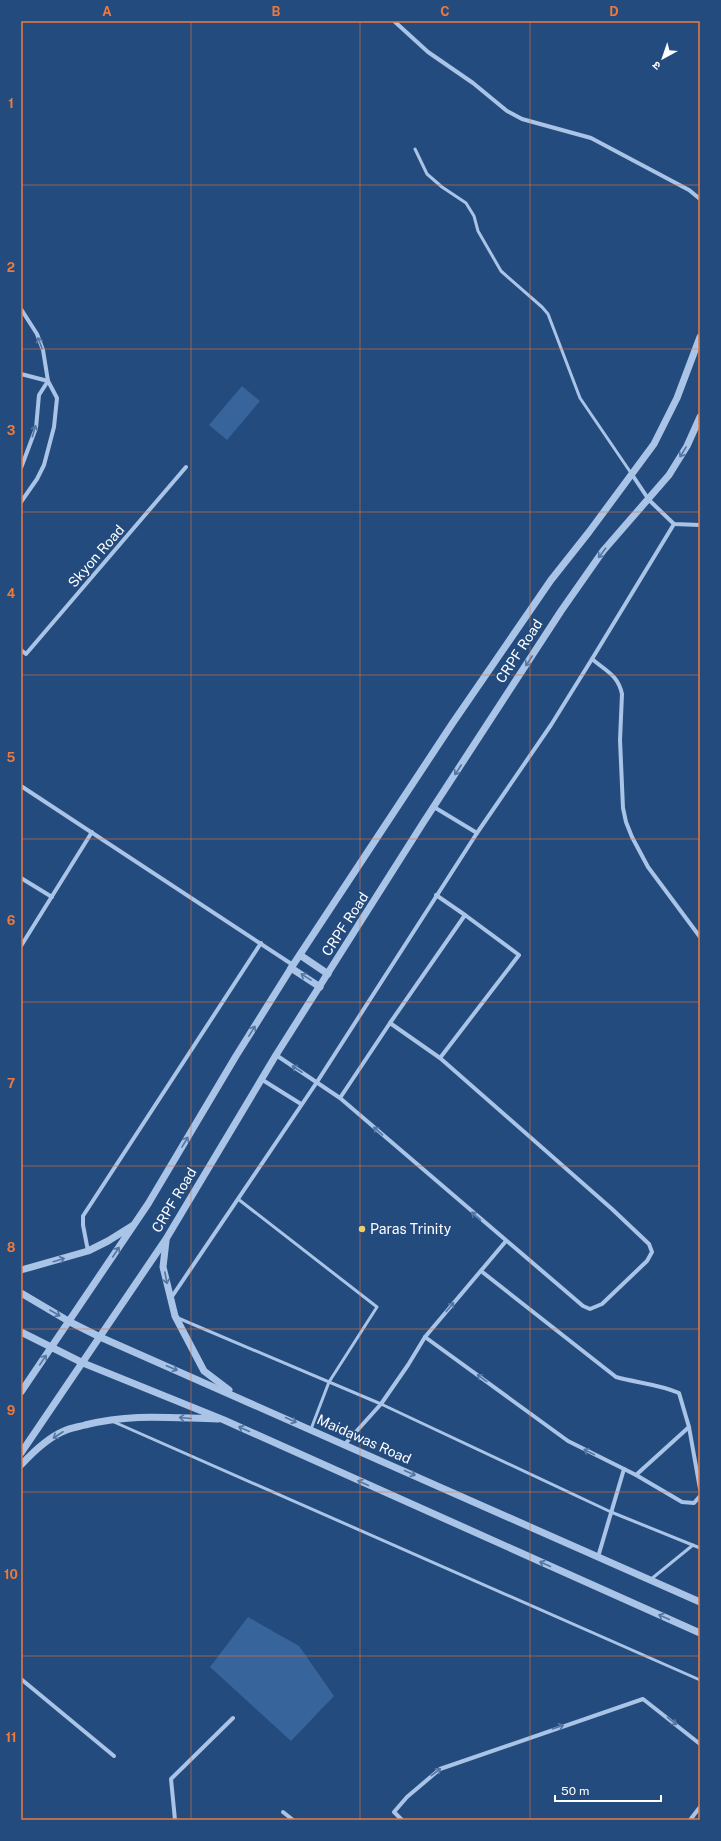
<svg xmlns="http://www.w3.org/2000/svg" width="721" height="1841" font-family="'Public Sans','Noto Sans Devanagari',sans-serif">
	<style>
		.green { fill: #37649b }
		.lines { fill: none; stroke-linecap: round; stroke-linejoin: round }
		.service { stroke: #a9c4e6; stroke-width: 3 }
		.minor { stroke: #a9c4e6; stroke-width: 4 }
		.tertiary { stroke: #a9c4e6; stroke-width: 7 }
		.oneway { stroke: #5375a2 }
		.grid { fill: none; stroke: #ed7a3d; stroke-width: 1; stroke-opacity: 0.55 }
		.poi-dot { fill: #f0ca6d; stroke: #244b7e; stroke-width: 1.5 }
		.labels { text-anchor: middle; stroke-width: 3.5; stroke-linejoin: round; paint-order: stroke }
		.street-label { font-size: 14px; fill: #fff; stroke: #244b7e }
		.poi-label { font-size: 14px; fill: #fff; stroke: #244b7e; text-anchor: start }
		.neatline { fill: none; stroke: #ed7a3d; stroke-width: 1.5 }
		.grid-label { font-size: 13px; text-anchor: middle; font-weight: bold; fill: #ed7a3d }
	</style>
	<rect width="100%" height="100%" fill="#244b7e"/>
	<!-- green -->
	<g class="green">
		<path d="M242 386 260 401 227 440 209 425Z"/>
		<path d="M248 1617 299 1646 334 1696 291 1741 210 1667Z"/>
	</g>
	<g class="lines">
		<!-- service -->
		<g class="service">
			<path d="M415 149 427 174 442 187 466 203 474 216 478 231 501 271 542 307 548 314 580 398 631 473"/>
			<path d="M238 1199 377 1307 329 1382 311 1429"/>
			<path d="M178 1318 381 1404 611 1512 700 1548"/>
			<path d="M114 1422 700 1680"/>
			<path d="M650 1580 693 1545"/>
		</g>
		<!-- minor -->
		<g class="minor">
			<path d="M394 21 428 52 473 83 507 111 522 119 591 138 689 190 700 199"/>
			<path d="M21 309 37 334 43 350 48 381 57 398 54 427 44 465 37 479 21 502"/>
			<path d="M21 374 48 381"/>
			<path d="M21 468 36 428 39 395 48 381"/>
			<path d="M631 473 649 500 674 524 700 525"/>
			<path d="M21 650 26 654 186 467"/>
			<path d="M592 659 674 524"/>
			<path d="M21 786 293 965"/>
			<path d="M434 807 477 833 551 725 592 659C606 671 618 675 622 694L620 740 623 808 626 822 632 837 648 867 700 937"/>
			<path d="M21 878 52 897"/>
			<path d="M436 895 465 915"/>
			<path d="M21 946 92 832"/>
			<path d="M390 1023 465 915 519 955 440 1058"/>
			<path d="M276 1055 340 1098 583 1306 590 1309 602 1304 647 1261 652 1252 649 1244 612 1209 440 1058 390 1023 340 1098"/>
			<path d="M261 1079 301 1104"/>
			<path d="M88 1251 83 1225V1216L261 943"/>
			<path d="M481 1271 616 1377C637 1383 659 1384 679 1393L689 1427 700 1489"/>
			<path d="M171 1298 317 1082 477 833"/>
			<path d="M425 1337 568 1441 636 1475 689 1427"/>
			<path d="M345 1444 381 1404 408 1365 425 1337 506 1241"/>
			<path d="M636 1475 682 1502 694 1503 700 1496"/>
			<path d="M598 1557 624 1469"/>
			<path d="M21 1679 114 1756"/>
			<path d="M283 1812 293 1820"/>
			<path d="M175 1820 171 1779 233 1718"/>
			<path d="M402 1820 394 1812 407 1797 440 1769 643 1699 700 1744"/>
			<path d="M690 1820 700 1807"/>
		</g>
		<!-- tertiary -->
		<g class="tertiary">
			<path d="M300 955 328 974"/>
			<path d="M291 968 320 987"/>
			<path d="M166 1241 163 1267 175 1316 204 1371 229 1390"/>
			<path d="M21 1270 88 1251 108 1241 132 1226"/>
			<path d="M21 1293 70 1322 100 1337 700 1602"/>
			<path d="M21 1332 83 1363 224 1420 700 1633"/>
			<path d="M21 1392 148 1204 236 1056 293 965 452 724 551 580 589 532 654 444 677 398 700 337"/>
			<path d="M21 1453 166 1239 276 1055 423 823 561 611 603 551 669 475 687 446 700 417"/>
			<path d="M21 1465C33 1452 47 1438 64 1431 70 1428 78 1427 85 1425 132 1413 170 1418 218 1419"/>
		</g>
	</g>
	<!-- one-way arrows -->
	<defs><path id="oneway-shaft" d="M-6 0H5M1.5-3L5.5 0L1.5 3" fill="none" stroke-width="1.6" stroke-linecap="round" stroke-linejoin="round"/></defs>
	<g class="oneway">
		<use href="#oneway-shaft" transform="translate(40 343) rotate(-111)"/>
		<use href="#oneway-shaft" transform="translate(34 431) rotate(-74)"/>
		<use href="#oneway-shaft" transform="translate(683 452) rotate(122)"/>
		<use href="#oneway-shaft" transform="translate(602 553) rotate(127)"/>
		<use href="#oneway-shaft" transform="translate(529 661) rotate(123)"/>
		<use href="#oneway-shaft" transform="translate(458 770) rotate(123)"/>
		<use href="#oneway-shaft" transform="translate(306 977) rotate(-148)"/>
		<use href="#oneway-shaft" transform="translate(252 1031) rotate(-58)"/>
		<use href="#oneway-shaft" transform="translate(297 1069) rotate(-147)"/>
		<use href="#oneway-shaft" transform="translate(378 1131) rotate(-139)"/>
		<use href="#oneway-shaft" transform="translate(185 1142) rotate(-59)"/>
		<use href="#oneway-shaft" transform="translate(476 1216) rotate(-139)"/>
		<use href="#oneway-shaft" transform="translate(116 1252) rotate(-57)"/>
		<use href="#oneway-shaft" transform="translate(59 1260) rotate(-17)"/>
		<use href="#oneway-shaft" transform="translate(166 1278) rotate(79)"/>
		<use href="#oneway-shaft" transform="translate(450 1307) rotate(-50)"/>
		<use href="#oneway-shaft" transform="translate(55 1313) rotate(30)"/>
		<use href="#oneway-shaft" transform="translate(43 1360) rotate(-56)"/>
		<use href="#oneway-shaft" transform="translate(172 1368) rotate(23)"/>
		<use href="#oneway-shaft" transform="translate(482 1378) rotate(-144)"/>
		<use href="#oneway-shaft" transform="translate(185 1418) rotate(-175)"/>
		<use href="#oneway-shaft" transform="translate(291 1420) rotate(24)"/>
		<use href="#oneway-shaft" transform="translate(244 1429) rotate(-156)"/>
		<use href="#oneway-shaft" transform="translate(58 1435) rotate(147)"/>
		<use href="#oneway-shaft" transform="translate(589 1452) rotate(-154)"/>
		<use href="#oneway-shaft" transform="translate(410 1473) rotate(24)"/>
		<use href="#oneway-shaft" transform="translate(363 1483) rotate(-156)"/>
		<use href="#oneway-shaft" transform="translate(545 1564) rotate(-156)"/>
		<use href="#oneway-shaft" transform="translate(664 1617) rotate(-156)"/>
		<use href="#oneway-shaft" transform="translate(672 1721) rotate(39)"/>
		<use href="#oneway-shaft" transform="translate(558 1727) rotate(-19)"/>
		<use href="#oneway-shaft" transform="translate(436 1772) rotate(-37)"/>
	</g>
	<!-- grid -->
	<path class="grid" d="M191 21V1820M360 21V1820M530 21V1820M21 185H700M21 349H700M21 512H700M21 675H700M21 839H700M21 1002H700M21 1166H700M21 1329H700M21 1492H700M21 1656H700"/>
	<!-- markers -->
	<circle class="poi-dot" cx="362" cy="1229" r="4"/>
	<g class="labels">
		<!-- street labels -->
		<g class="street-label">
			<text transform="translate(96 556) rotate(-49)" y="5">Skyon Road</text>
			<text transform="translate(519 651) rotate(-57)" y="5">CRPF Road</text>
			<text transform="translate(345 924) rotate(-57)" y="5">CRPF Road</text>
			<text transform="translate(174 1200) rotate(-59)" y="5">CRPF Road</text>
			<text transform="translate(364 1439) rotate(24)" y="5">Maidawas Road</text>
		</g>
		<!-- poi labels -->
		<g class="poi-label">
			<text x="370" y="1234">Paras Trinity</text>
		</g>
	</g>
	<!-- border -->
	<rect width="721" height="1841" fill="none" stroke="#244b7e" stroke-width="44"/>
	<!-- north arrow -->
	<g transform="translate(663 58) rotate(220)" stroke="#244b7e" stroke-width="3" paint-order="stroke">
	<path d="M0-3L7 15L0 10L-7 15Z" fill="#ffffff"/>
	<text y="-6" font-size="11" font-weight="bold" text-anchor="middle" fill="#ffffff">उ</text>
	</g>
	<!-- scale -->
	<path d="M555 1795v6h106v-6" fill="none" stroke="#ffffff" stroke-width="2"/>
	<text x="561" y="1795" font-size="12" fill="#ffffff" stroke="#244b7e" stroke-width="3" paint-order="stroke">50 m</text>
	<rect x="22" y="22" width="677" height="1797" class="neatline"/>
	<g class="grid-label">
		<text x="107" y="16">A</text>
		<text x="276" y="16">B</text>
		<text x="445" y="16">C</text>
		<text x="614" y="16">D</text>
		<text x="11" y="108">1</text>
		<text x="11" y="272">2</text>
		<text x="11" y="435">3</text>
		<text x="11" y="598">4</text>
		<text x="11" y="762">5</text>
		<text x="11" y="925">6</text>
		<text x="11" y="1088">7</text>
		<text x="11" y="1252">8</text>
		<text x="11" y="1415">9</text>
		<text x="11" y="1579">10</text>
		<text x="11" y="1742">11</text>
	</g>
</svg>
